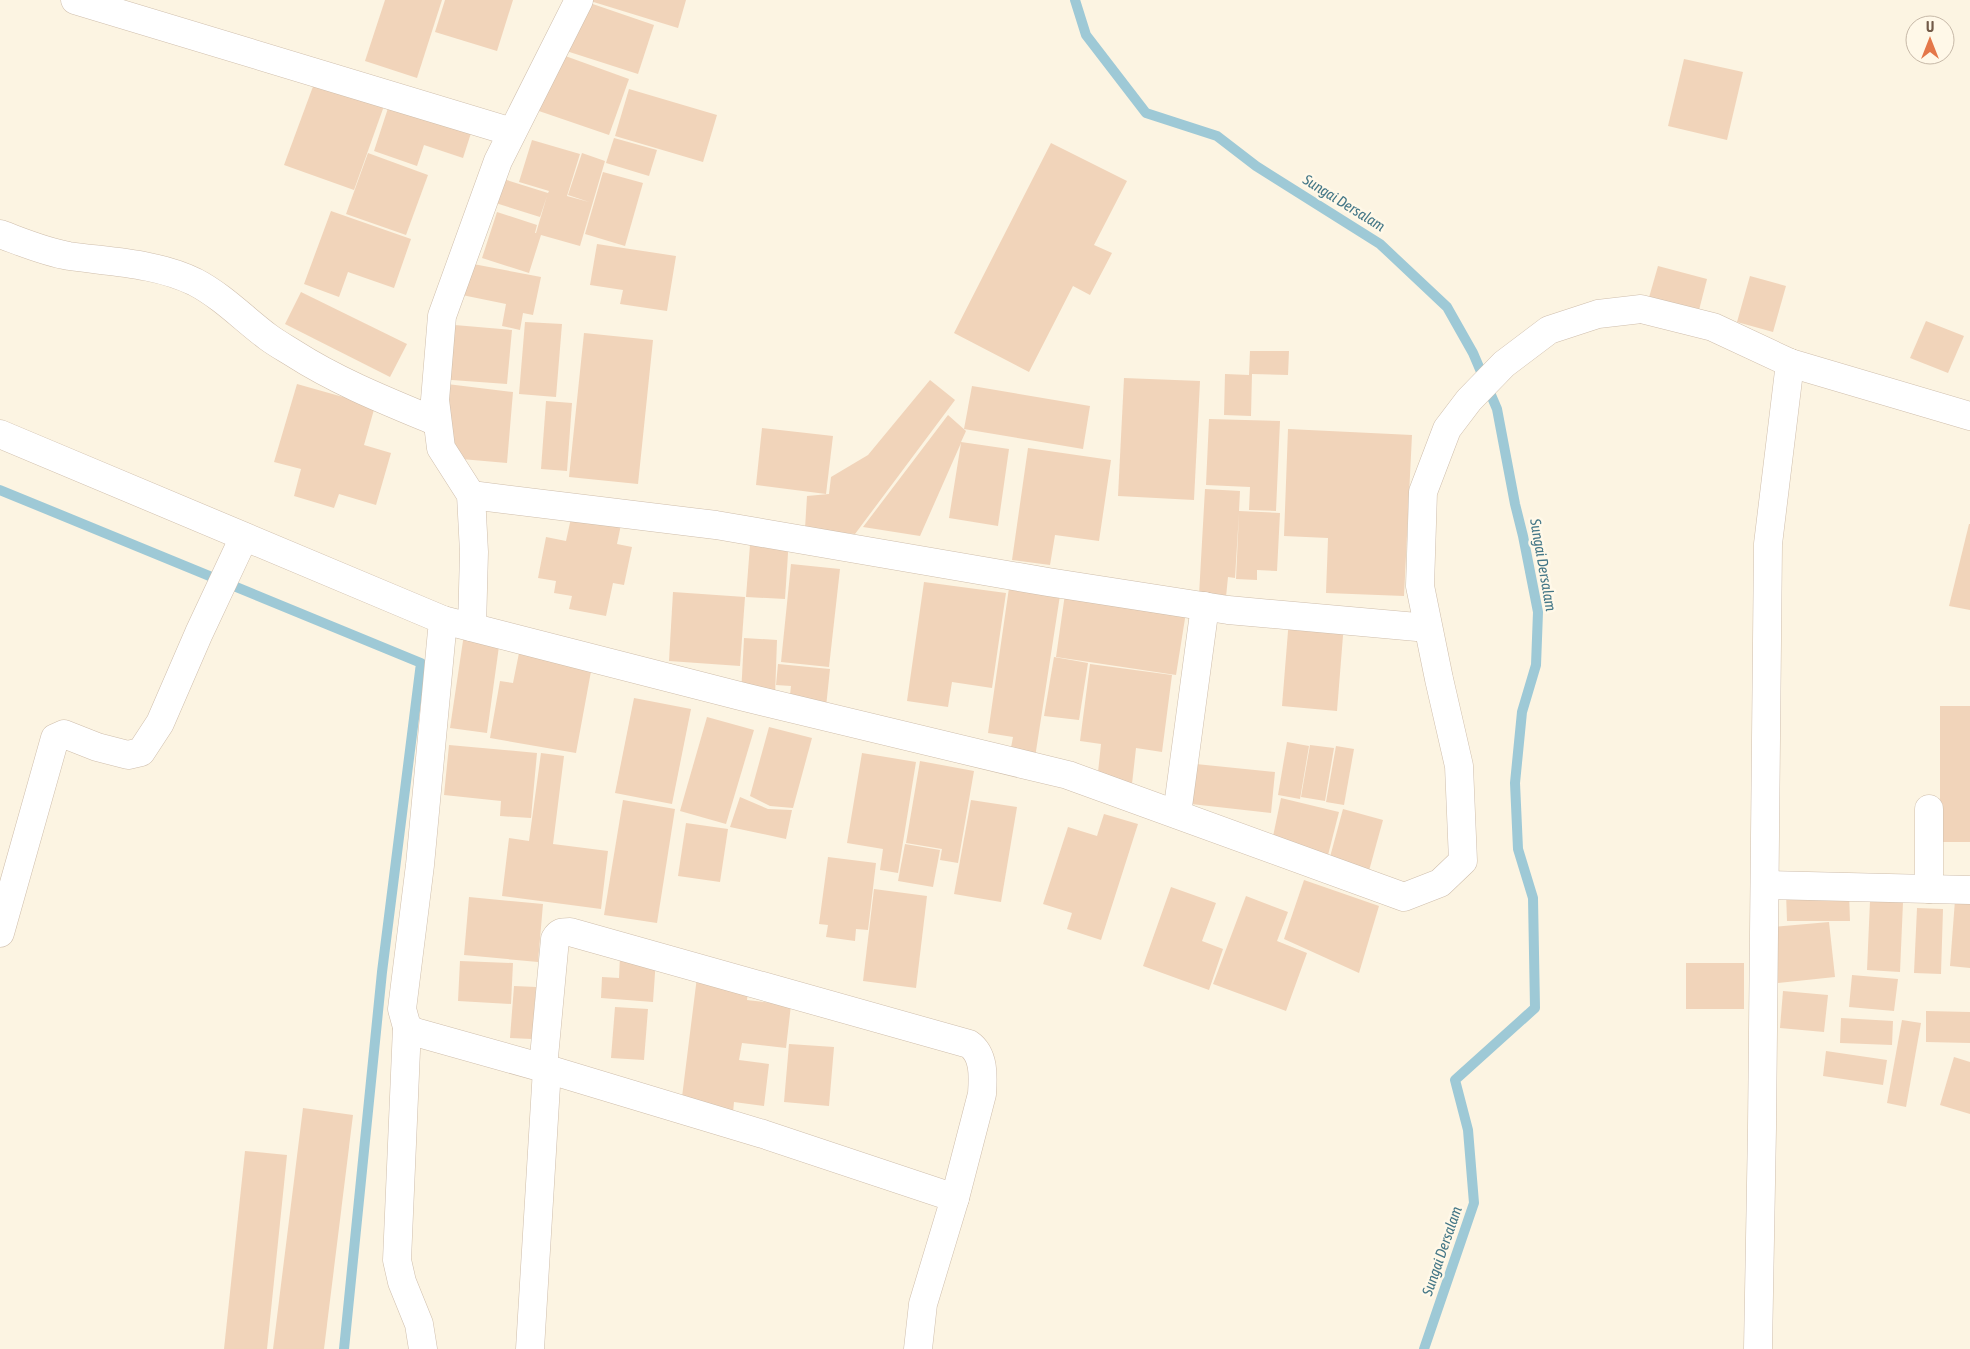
<svg xmlns="http://www.w3.org/2000/svg" width="1970" height="1349" font-family="'Asap Condensed',sans-serif">
	<style>
		.lines { fill: none; stroke-linecap: round; stroke-linejoin: round }
		.stream { stroke: #9ec9d6; stroke-width: 10 }
		.building { fill: #f1d4ba }
		.minor-casing { stroke: #cfbeac; stroke-width: 29 }
		.minor { stroke: #fff; stroke-width: 28 }
		.labels { text-anchor: middle; stroke-width: 5; stroke-linejoin: round; paint-order: stroke }
		.water-label { font-size: 15px; font-style: italic; fill: #437686; stroke: #fff8e8 }
	</style>
	<rect width="100%" height="100%" fill="#fcf4e2"/>
	<g class="lines">
		<!-- stream -->
		<g class="stream">
			<path d="M1075 0 1086 35 1146 113 1217 136 1256 166 1380 244 1447 307 1473 353 1497 409 1515 504 1523 536 1538 612 1536 665 1522 712 1515 783 1518 849 1533 898 1535 1008 1455 1080 1468 1130 1474 1203 1424 1349"/>
			<path d="M0 490 421 663 382 972 344 1349"/>
		</g>
	</g>
	<!-- building -->
	<g class="building">
		<path d="M385 0H442L417 78 365 61Z"/>
		<path d="M445 0H513L497 51 435 32Z"/>
		<path d="M581 0 654 25 638 74 557 48Z"/>
		<path d="M587 0H686L678 28Z"/>
		<path d="M557 53 629 79 609 135 536 110Z"/>
		<path d="M1684 59 1743 72 1727 140 1668 126Z"/>
		<path d="M315 81 384 106 354 190 284 165Z"/>
		<path d="M629 89 717 115 703 162 615 136Z"/>
		<path d="M390 102 472 130 463 158 424 145 417 166 374 151Z"/>
		<path d="M614 138 657 150 649 176 606 163Z"/>
		<path d="M532 140 580 154 567 196 589 202 568 195 582 153 605 161 580 246 541 235 529 273 482 258 497 212 537 225 535 233H536L547 196 540 217 486 200 494 176 548 193 549 191 519 182Z"/>
		<path d="M1051 143 1127 181 1094 245 1112 253 1090 295 1073 286 1029 372 954 333Z"/>
		<path d="M368 153 428 175 406 235 346 214Z"/>
		<path d="M603 172 643 183 625 246 585 234Z"/>
		<path d="M331 211 411 239 394 288 348 272 339 297 304 284Z"/>
		<path d="M597 244 676 256 667 311 620 304 623 290 590 285Z"/>
		<path d="M468 263 541 277 533 315 523 313 520 330 502 326 506 304 462 295Z"/>
		<path d="M1658 266 1707 279 1698 314 1648 301Z"/>
		<path d="M1750 276 1786 286 1773 332 1737 322Z"/>
		<path d="M301 292 407 344 390 377 285 324Z"/>
		<path d="M1926 321 1964 336 1948 373 1910 358Z"/>
		<path d="M525 322 562 324 556 397 519 394Z"/>
		<path d="M443 324 512 330 507 384 438 379Z"/>
		<path d="M584 333 653 340 638 484 569 477Z"/>
		<path d="M1250 351H1289L1288 375 1252 374 1251 416 1224 415 1225 374 1249 375Z"/>
		<path d="M1124 378 1200 381 1194 500 1118 496Z"/>
		<path d="M930 380 955 400 855 534 805 529 807 496 829 494 831 477 868 455Z"/>
		<path d="M439 383 513 392 507 463 450 458Z"/>
		<path d="M297 384 375 406 364 445 391 453 376 505 339 494 334 508 294 496 301 469 274 462Z"/>
		<path d="M972 386 1090 406 1083 449 964 429Z"/>
		<path d="M546 401 572 403 567 471 541 469Z"/>
		<path d="M948 415 966 431 961 442 1009 449 998 526 949 518 961 443 920 536 863 527Z"/>
		<path d="M1209 419 1280 421 1276 511 1249 510 1250 487 1206 485Z"/>
		<path d="M762 428 833 436 826 494 756 485Z"/>
		<path d="M1288 429 1412 435 1404 596 1326 593 1328 538 1284 536Z"/>
		<path d="M1028 448 1111 460 1099 541 1055 535 1050 565 1012 560Z"/>
		<path d="M1205 489 1240 491 1239 511 1280 513 1277 571 1257 570V580L1236 579 1239 513 1235 578 1228 577 1226 597 1199 595Z"/>
		<path d="M573 509 623 515 617 544 632 547 624 585 613 583 606 616 569 609 572 596 554 593 556 581 538 578 546 537 566 541Z"/>
		<path d="M1969 524H1970V610L1949 606Z"/>
		<path d="M751 532 789 538 785 599 746 597Z"/>
		<path d="M791 564 840 569 829 667 781 662Z"/>
		<path d="M1010 581 1061 589 1034 764 1009 758 1013 737 988 733Z"/>
		<path d="M924 582 1006 593 992 688 952 682 948 707 907 701Z"/>
		<path d="M1066 587 1187 606 1176 675 1056 657Z"/>
		<path d="M673 592 745 597 740 666 669 661Z"/>
		<path d="M1289 619 1344 623 1337 711 1282 706Z"/>
		<path d="M464 634 500 639 487 733 450 728Z"/>
		<path d="M744 638 777 640 775 696 741 695Z"/>
		<path d="M519 653 592 666 576 753 490 738 500 681 513 683Z"/>
		<path d="M1054 657 1088 663 1079 720 1044 716Z"/>
		<path d="M778 664 830 669 826 707 789 704 791 686 776 685Z"/>
		<path d="M1090 664 1172 675 1162 752 1136 748 1131 793 1097 782 1101 744 1080 741Z"/>
		<path d="M634 698 691 709 672 804 615 793Z"/>
		<rect x="1940" y="706" width="30" height="136"/>
		<path d="M707 717 754 730 726 824 680 811Z"/>
		<path d="M769 727 812 738 793 808 770 806 750 796Z"/>
		<path d="M1287 742 1309 746 1300 799 1278 795Z"/>
		<path d="M449 745 537 753 531 818 500 816 501 801 444 795Z"/>
		<path d="M1310 745 1334 748 1325 801 1301 797Z"/>
		<path d="M1336 746 1354 749 1344 805 1326 802Z"/>
		<path d="M541 753 564 756 553 844 608 851 601 909 502 896 509 838 529 841Z"/>
		<path d="M862 753 916 762 898 873 880 870 883 849 847 843Z"/>
		<path d="M920 761 974 771 958 863 940 860 942 849 906 843Z"/>
		<path d="M1186 763 1275 772 1271 813 1182 803Z"/>
		<path d="M740 797 768 809 792 810 786 839 730 827Z"/>
		<path d="M1281 798 1339 812 1325 867 1271 846Z"/>
		<path d="M623 800 675 809 657 923 604 915Z"/>
		<path d="M971 800 1017 807 1001 902 954 894Z"/>
		<path d="M1343 809 1383 820 1367 878 1327 868Z"/>
		<path d="M1104 814 1138 824 1101 940 1067 929 1072 913 1043 904 1068 827 1097 836Z"/>
		<path d="M686 823 728 829 720 882 678 876Z"/>
		<path d="M905 844 940 850 933 887 898 881Z"/>
		<path d="M828 857 876 863 868 930 856 929 855 941 826 937 828 925 819 924Z"/>
		<path d="M1304 880 1379 906 1359 973 1284 939Z"/>
		<path d="M1171 887 1216 903 1202 941 1223 949 1209 990 1143 966Z"/>
		<path d="M874 889 927 896 916 988 863 981Z"/>
		<path d="M1786 893H1849L1850 921H1787Z"/>
		<path d="M1246 896 1288 912 1277 941 1307 953 1286 1011 1213 984Z"/>
		<path d="M469 897 543 904 538 962 464 955Z"/>
		<path d="M1955 900 1970 901V968L1950 966Z"/>
		<path d="M1870 901 1903 902 1900 972 1867 970Z"/>
		<path d="M1917 908 1943 909 1941 974 1914 973Z"/>
		<path d="M1829 922 1835 977 1778 983 1773 927Z"/>
		<path d="M620 956 656 959 653 1002 601 998 602 977 619 978Z"/>
		<path d="M460 961 513 963 511 1004 458 1001Z"/>
		<rect x="1686" y="963" width="58" height="46"/>
		<path d="M1852 975 1898 979 1894 1011 1849 1007Z"/>
		<path d="M697 977 749 984 747 1000 791 1005 786 1048 742 1043 739 1060 769 1064 764 1106 734 1102 733 1113 681 1105Z"/>
		<path d="M514 986 536 987 532 1039 510 1038Z"/>
		<path d="M1783 991 1828 995 1824 1032 1780 1028Z"/>
		<path d="M615 1007 648 1009 644 1060 611 1058Z"/>
		<path d="M1926 1011 1970 1012V1043L1926 1042Z"/>
		<path d="M1841 1018 1893 1021 1892 1045 1840 1043Z"/>
		<path d="M1902 1020 1921 1023 1906 1107 1887 1103Z"/>
		<path d="M789 1044 834 1047 829 1106 784 1102Z"/>
		<path d="M1826 1051 1887 1060 1883 1085 1823 1076Z"/>
		<path d="M1954 1057 1970 1062V1114L1940 1105Z"/>
		<path d="M303 1108 353 1115 324 1349H273Z"/>
		<path d="M245 1151 287 1155 267 1349H224Z"/>
	</g>
	<g class="lines">
		<defs>
			<g id="minor">
				<path d="M75 0 512 132"/>
				<path d="M0 234C22 242 45 252 69 256 111 262 156 263 195 282 222 296 244 319 268 337 276 343 285 348 293 353 338 382 389 402 437 422"/>
				<path d="M0 434 443 620 420 865 402 1009 407 1027 415 1032 547 1069 530 1349"/>
				<path d="M471 495 716 525 1048 582 1228 610 1428 628"/>
				<path d="M443 620 744 697 1068 775 1404 897 1440 883 1463 861 1459 766 1439 679 1420 586 1423 492 1447 429 1469 400 1504 364 1549 330 1598 314 1641 309 1713 327 1790 363 1970 416"/>
				<path d="M472 627 474 552 471 495 441 448 435 400 442 316 498 161 579 0"/>
				<path d="M1177 814 1205 606"/>
				<path d="M1765 885 1970 890"/>
				<path d="M1929 889V809"/>
				<path d="M0 933 55 738 64 734 97 747 128 755 141 752 160 723 199 633 244 537"/>
				<path d="M407 1027 397 1260 402 1282 419 1324 423 1349"/>
				<path d="M543 1068 555 939C559 932 562 932 570 932L969 1044C985 1055 983 1078 982 1094L955 1198"/>
				<path d="M547 1069 763 1134 955 1198 923 1304 918 1349"/>
				<path d="M1758 1349 1762 1128 1768 544 1790 363"/>
			</g>
		</defs>
		<!-- minor casing -->
		<use href="#minor" class="minor-casing"/>
		<!-- minor -->
		<use href="#minor" class="minor"/>
	</g>
	<g class="labels">
		<!-- water labels -->
		<g class="water-label">
			<text transform="translate(1344 203) rotate(32)" y="5">Sungai Dersalam</text>
			<text transform="translate(1543 565) rotate(80)" y="5">Sungai Dersalam</text>
			<text transform="translate(1442 1251) rotate(-71)" y="5">Sungai Dersalam</text>
		</g>
	</g>
	<!-- north arrow -->
	<g transform="translate(1930 40)"><circle r="24" fill="#fff8e8" stroke="#c7b9a8"/>
	<path d="M0-4L9 19L0 12L-9 19Z" fill="#e47749"/>
	<text y="-8" font-size="14" font-weight="bold" text-anchor="middle" fill="#735b49">U</text>
	</g>
</svg>
